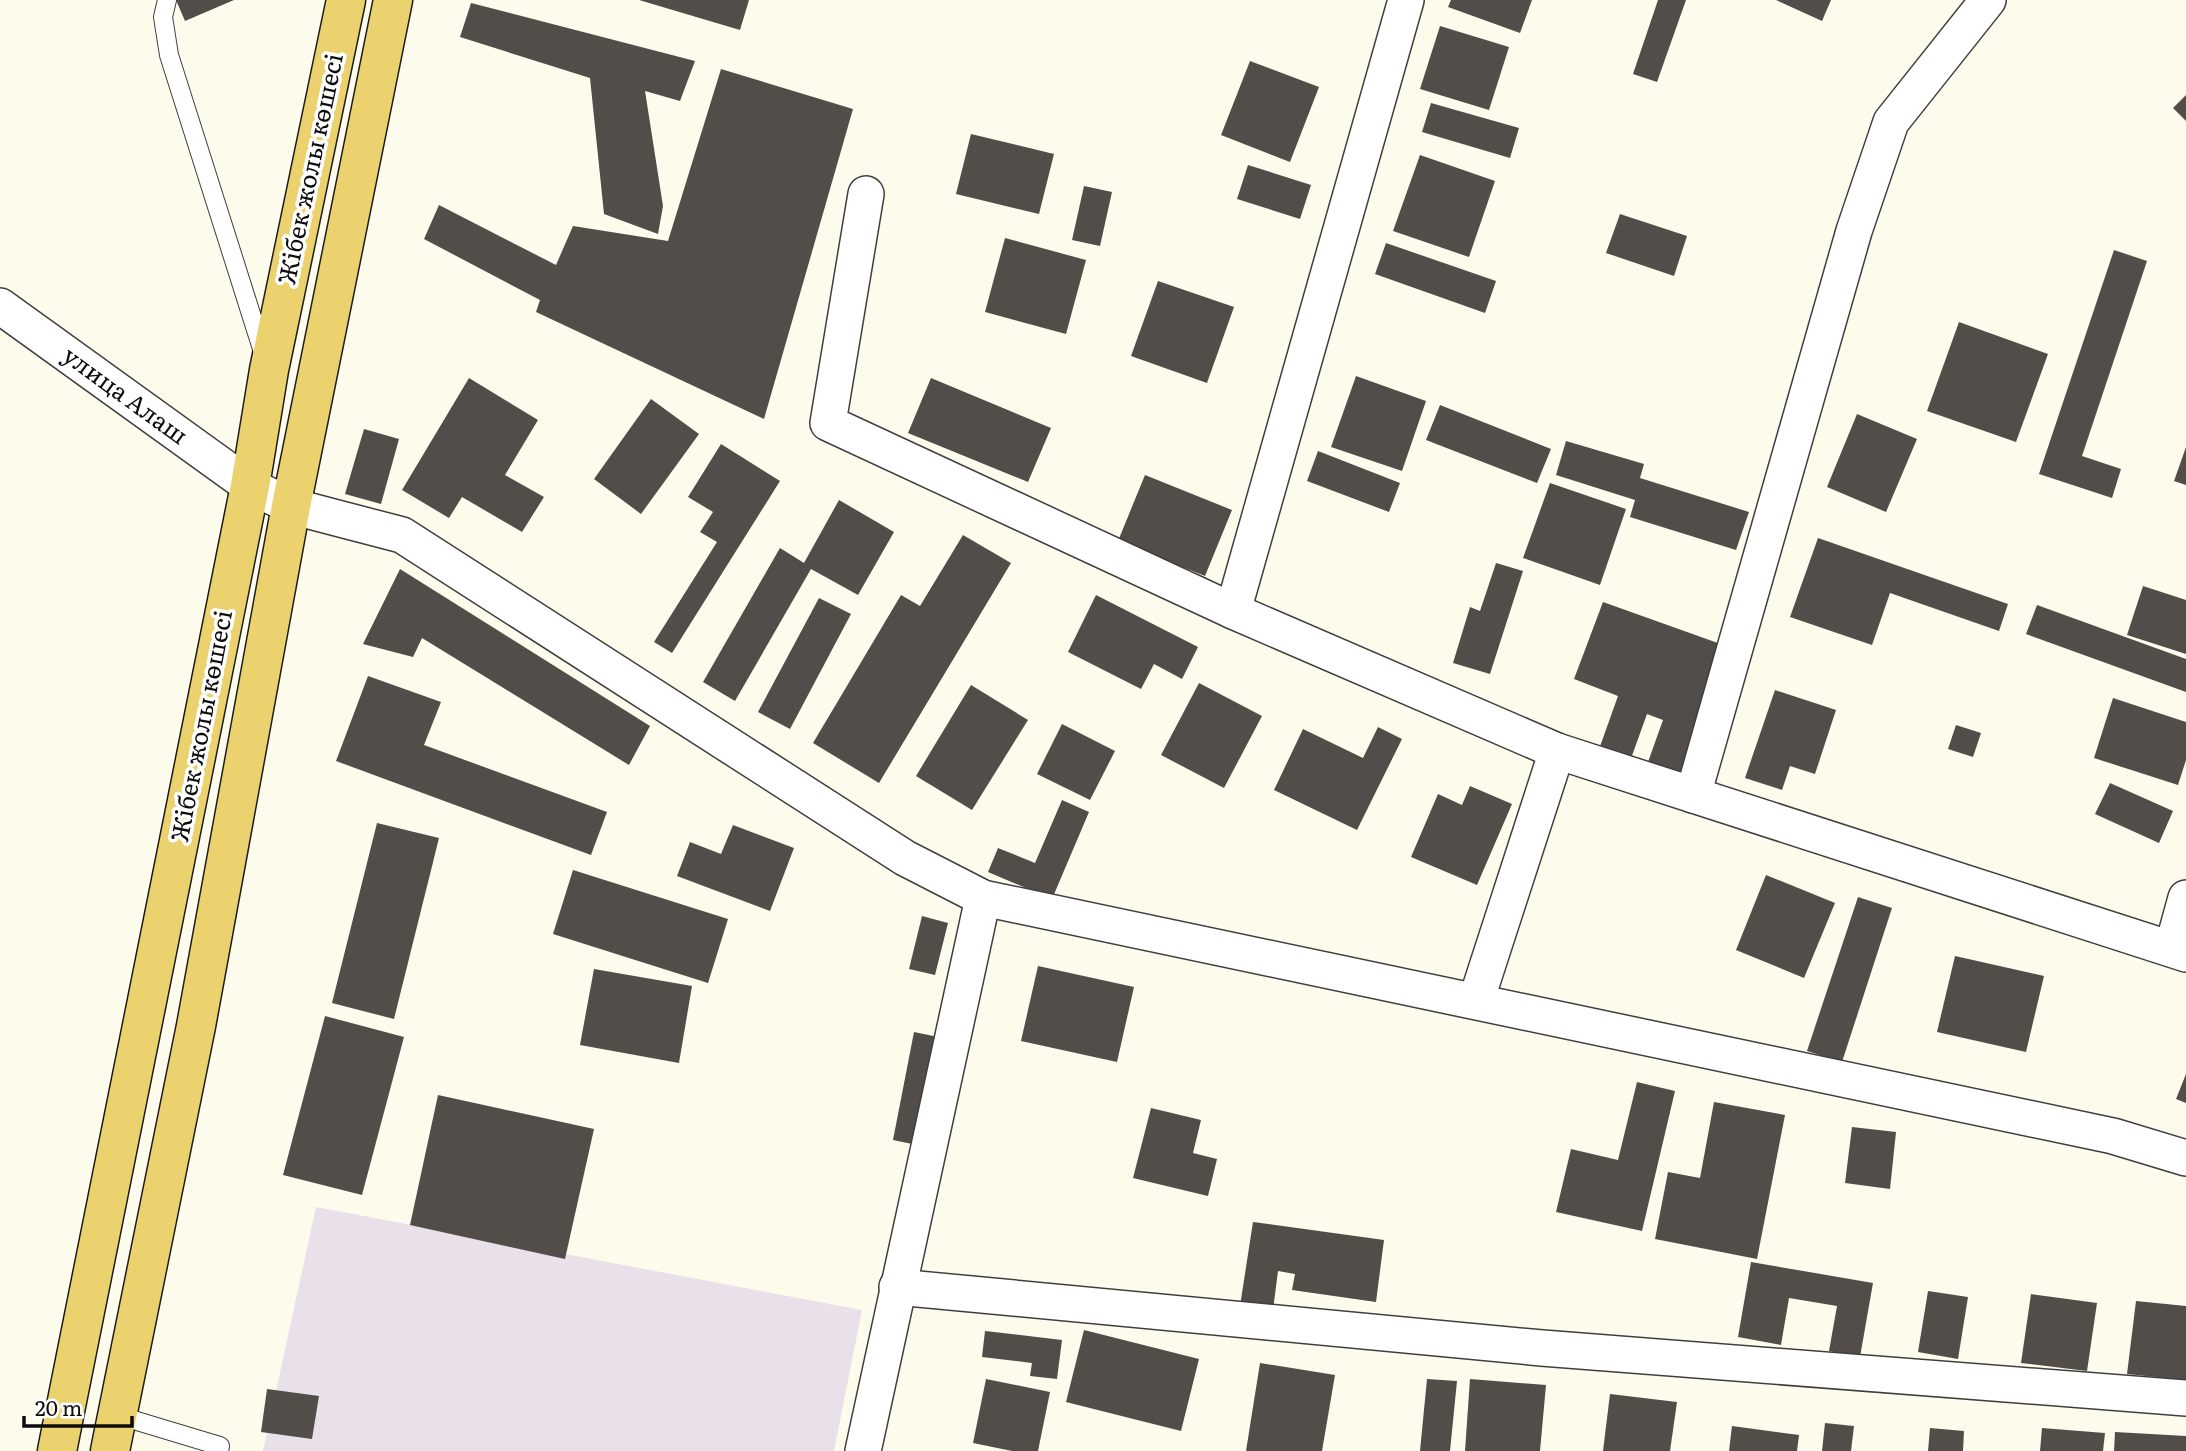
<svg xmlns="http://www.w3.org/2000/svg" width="2186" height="1451" font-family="Literata,serif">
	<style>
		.industrial { fill: #e9e0ea }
		.building { fill: #534d49 }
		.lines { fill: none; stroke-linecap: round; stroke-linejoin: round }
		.service-casing { stroke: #3f3f3f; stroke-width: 20 }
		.minor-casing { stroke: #3f3f3f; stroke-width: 38 }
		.primary-casing { stroke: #1d1d1d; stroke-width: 41 }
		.service { stroke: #fff; stroke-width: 18 }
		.minor { stroke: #fff; stroke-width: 35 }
		.primary { stroke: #ecd26e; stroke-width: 38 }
		.labels { text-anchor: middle; stroke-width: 7; stroke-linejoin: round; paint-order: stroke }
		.street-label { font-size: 24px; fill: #0c0c0c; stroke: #fff }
	</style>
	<rect width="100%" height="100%" fill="#fdfbec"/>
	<!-- industrial -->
	<path class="industrial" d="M316 1207 862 1310 834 1451H263Z"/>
	<!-- building -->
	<g class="building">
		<path d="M176 0H234L185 21Z"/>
		<path d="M639 0H749L740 30Z"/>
		<path d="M1451 0H1532L1520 33 1448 7Z"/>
		<path d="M1658 0H1686L1657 82 1633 74Z"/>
		<path d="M1776 0H1831L1822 21Z"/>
		<path d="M471 3 695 61 680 101 645 91 663 206 658 234 604 214 590 78 460 37Z"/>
		<path d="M1440 26 1509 47 1489 110 1420 89Z"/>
		<path d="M1250 61 1319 87 1290 162 1221 135Z"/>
		<path d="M721 69 853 109 764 419 536 312 540 300 424 239 439 205 556 265 573 226 668 241Z"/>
		<path d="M2186 95V121L2173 108Z"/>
		<path d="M1431 103 1519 128 1510 158 1422 132Z"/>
		<path d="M971 134 1054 154 1039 214 956 194Z"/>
		<path d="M1420 155 1495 181 1469 257 1393 231Z"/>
		<path d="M1248 165 1311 185 1300 219 1237 199Z"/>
		<path d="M1084 186 1112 192 1100 246 1072 240Z"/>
		<path d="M1620 214 1687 236 1674 276 1606 253Z"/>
		<path d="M1005 238 1086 260 1066 334 985 312Z"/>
		<path d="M1386 243 1496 281 1485 313 1375 274Z"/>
		<path d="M2114 250 2147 261 2082 456 2121 469 2112 498 2039 474Z"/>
		<path d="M1158 281 1234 307 1207 383 1131 356Z"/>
		<path d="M1959 322 2048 354 2016 442 1927 411Z"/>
		<path d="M1356 376 1426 401 1402 471 1331 447Z"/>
		<path d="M469 378 538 420 505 475 544 497 522 532 462 497 449 518 402 490Z"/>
		<path d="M931 378 1051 428 1028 482 908 433Z"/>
		<path d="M651 399 699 434 641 514 594 479Z"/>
		<path d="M1440 405 1551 449 1537 483 1426 440Z"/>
		<path d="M1857 414 1917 439 1886 512 1827 487Z"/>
		<path d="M364 429 399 439 381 504 345 494Z"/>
		<path d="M1566 441 1644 464 1640 478 1749 512 1736 550 1630 517 1635 500 1556 475Z"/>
		<path d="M721 444 780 481 672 653 654 642 717 542 700 532 713 512 688 497Z"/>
		<path d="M2186 447V485L2174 481Z"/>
		<path d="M1318 451 1400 483 1389 512 1307 481Z"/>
		<path d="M1145 475 1232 510 1205 576 1118 541Z"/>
		<path d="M1550 483 1626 509 1600 585 1523 558Z"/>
		<path d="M839 500 894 532 858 595 811 569 735 701 703 682 780 548 804 563Z"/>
		<path d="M963 535 1011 563 879 783 813 743 901 595 920 606Z"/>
		<path d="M1818 538 2008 604 1999 631 1890 593 1872 645 1790 617Z"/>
		<path d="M1496 563 1523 571 1490 674 1453 663 1470 607 1480 611Z"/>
		<path d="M400 569 650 726 629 765 422 638 413 657 363 644Z"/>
		<path d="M2143 586 2186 600V654L2127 635Z"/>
		<path d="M1096 595 1198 647 1182 679 1154 664 1141 689 1068 652Z"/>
		<path d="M819 598 851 614 790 729 758 712Z"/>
		<path d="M1603 602 1729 647 1683 774 1648 762 1663 720 1647 714 1629 764 1598 752 1618 696 1574 679Z"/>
		<path d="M2037 605 2186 659V692L2026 634Z"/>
		<path d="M368 676 441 702 424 745 607 812 591 855 336 761Z"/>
		<path d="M1199 683 1262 716 1224 788 1161 755Z"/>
		<path d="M971 685 1028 720 972 810 916 776Z"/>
		<path d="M1775 690 1836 710 1815 774 1790 766 1782 790 1745 778Z"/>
		<path d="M2113 698 2186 722V760L2178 785 2094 758Z"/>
		<path d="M1062 724 1115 751 1090 800 1037 774Z"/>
		<path d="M1956 725 1981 733 1973 757 1948 749Z"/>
		<path d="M1378 727 1402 739 1357 830 1274 790 1303 729 1363 758Z"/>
		<path d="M2110 783 2173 811 2159 843 2095 814Z"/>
		<path d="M1470 786 1512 804 1477 885 1411 857 1438 794 1462 805Z"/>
		<path d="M1062 800 1089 812 1052 899 988 872 998 848 1035 863Z"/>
		<path d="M377 823 439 838 394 1019 332 1003Z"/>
		<path d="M733 825 794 848 770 911 677 876 690 842 721 854Z"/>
		<path d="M573 870 728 919 708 983 553 934Z"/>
		<path d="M1766 875 1835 903 1804 978 1736 950Z"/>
		<path d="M1858 897 1892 908 1842 1062 1807 1051Z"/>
		<path d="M922 916 948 923 935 975 909 969Z"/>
		<path d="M1955 956 2044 976 2026 1052 1937 1032Z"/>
		<path d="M1038 966 1134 987 1117 1062 1021 1041Z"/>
		<path d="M594 969 692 986 679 1063 580 1045Z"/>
		<path d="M325 1016 404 1037 362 1195 283 1175Z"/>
		<path d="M914 1032 938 1037 917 1145 893 1140Z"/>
		<path d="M2186 1074V1103L2176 1099Z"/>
		<path d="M1637 1082 1675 1091 1642 1231 1556 1212 1571 1149 1618 1160Z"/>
		<path d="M438 1095 594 1129 565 1259 410 1225Z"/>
		<path d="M1714 1102 1785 1115 1757 1259 1655 1239 1668 1172 1700 1178Z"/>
		<path d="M1151 1108 1201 1120 1193 1153 1217 1159 1208 1196 1133 1178Z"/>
		<path d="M1852 1127 1896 1132 1890 1189 1845 1183Z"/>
		<path d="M1253 1222 1384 1240 1376 1302 1292 1290 1295 1274 1278 1271 1273 1310 1240 1306Z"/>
		<path d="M1751 1262 1873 1283 1860 1357 1829 1351 1837 1306 1789 1298 1781 1345 1738 1337Z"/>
		<path d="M1928 1291 1968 1297 1958 1359 1918 1352Z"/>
		<path d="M2031 1294 2097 1303 2087 1371 2021 1363Z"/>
		<path d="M2136 1301 2186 1306V1380L2127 1374Z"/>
		<path d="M1084 1330 1199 1359 1181 1431 1066 1402Z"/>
		<path d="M985 1331 1062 1340 1057 1379 1030 1376 1032 1363 982 1357Z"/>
		<path d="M1260 1363 1335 1375 1322 1451H1246Z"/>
		<path d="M986 1379 1050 1392 1038 1451H1012L973 1443Z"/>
		<path d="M1427 1379 1457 1381 1450 1451H1420Z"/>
		<path d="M1470 1379 1546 1385 1540 1451H1465Z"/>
		<path d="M267 1389 319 1396 312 1439 261 1432Z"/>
		<path d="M1610 1394 1677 1402 1670 1451H1603Z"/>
		<path d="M1825 1423 1854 1426 1851 1451H1822Z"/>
		<path d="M1732 1426 1799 1435 1797 1451H1729Z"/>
		<path d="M1930 1428 1964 1431 1963 1451H1928Z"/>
		<path d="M2042 1428 2105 1433 2103 1451H2040Z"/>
		<path d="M2115 1432 2186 1436V1451H2114Z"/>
	</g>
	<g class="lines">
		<defs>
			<g id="service">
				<path d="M167 0 163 17 169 55 264 355"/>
				<path d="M117 1415 220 1446 219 1451"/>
			</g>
			<g id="minor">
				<path d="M866 194 828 423 1233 611 1557 751 2186 954"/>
				<path d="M0 306 250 486 291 506 402 535 905 858 983 898 2113 1136 2186 1158"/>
				<path d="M1233 611 1406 0"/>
				<path d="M1693 795 1854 231 1891 122 1988 0"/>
				<path d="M2172 949 2186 898"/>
				<path d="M1476 1001 1557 751"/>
				<path d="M897 1287 1542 1348 2186 1398"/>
				<path d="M863 1451 983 898"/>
			</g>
			<g id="primary">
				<path d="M57 1451 250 486 269 370 346 0"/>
				<path d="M110 1451 196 1026 291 506 393 0"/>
			</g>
		</defs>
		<!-- service casing -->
		<use href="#service" class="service-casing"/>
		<!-- minor casing -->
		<use href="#minor" class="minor-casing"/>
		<!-- primary casing -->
		<use href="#primary" class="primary-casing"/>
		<!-- service -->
		<use href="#service" class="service"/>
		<!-- minor -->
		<use href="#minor" class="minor"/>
		<!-- primary -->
		<use href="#primary" class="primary"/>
	</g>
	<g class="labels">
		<!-- street labels -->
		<g class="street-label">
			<text transform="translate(311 169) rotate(-78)" y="8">Жібек жолы көшесі</text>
			<text transform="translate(125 396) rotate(36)" y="8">улица Алаш</text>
			<text transform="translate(202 726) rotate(-79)" y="8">Жібек жолы көшесі</text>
		</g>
	</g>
	<!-- scale -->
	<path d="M24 1416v10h108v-10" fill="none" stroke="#0c0c0c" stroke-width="3.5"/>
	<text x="35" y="1416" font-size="21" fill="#0c0c0c" stroke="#ffffff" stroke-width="5" paint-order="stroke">20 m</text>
</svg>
